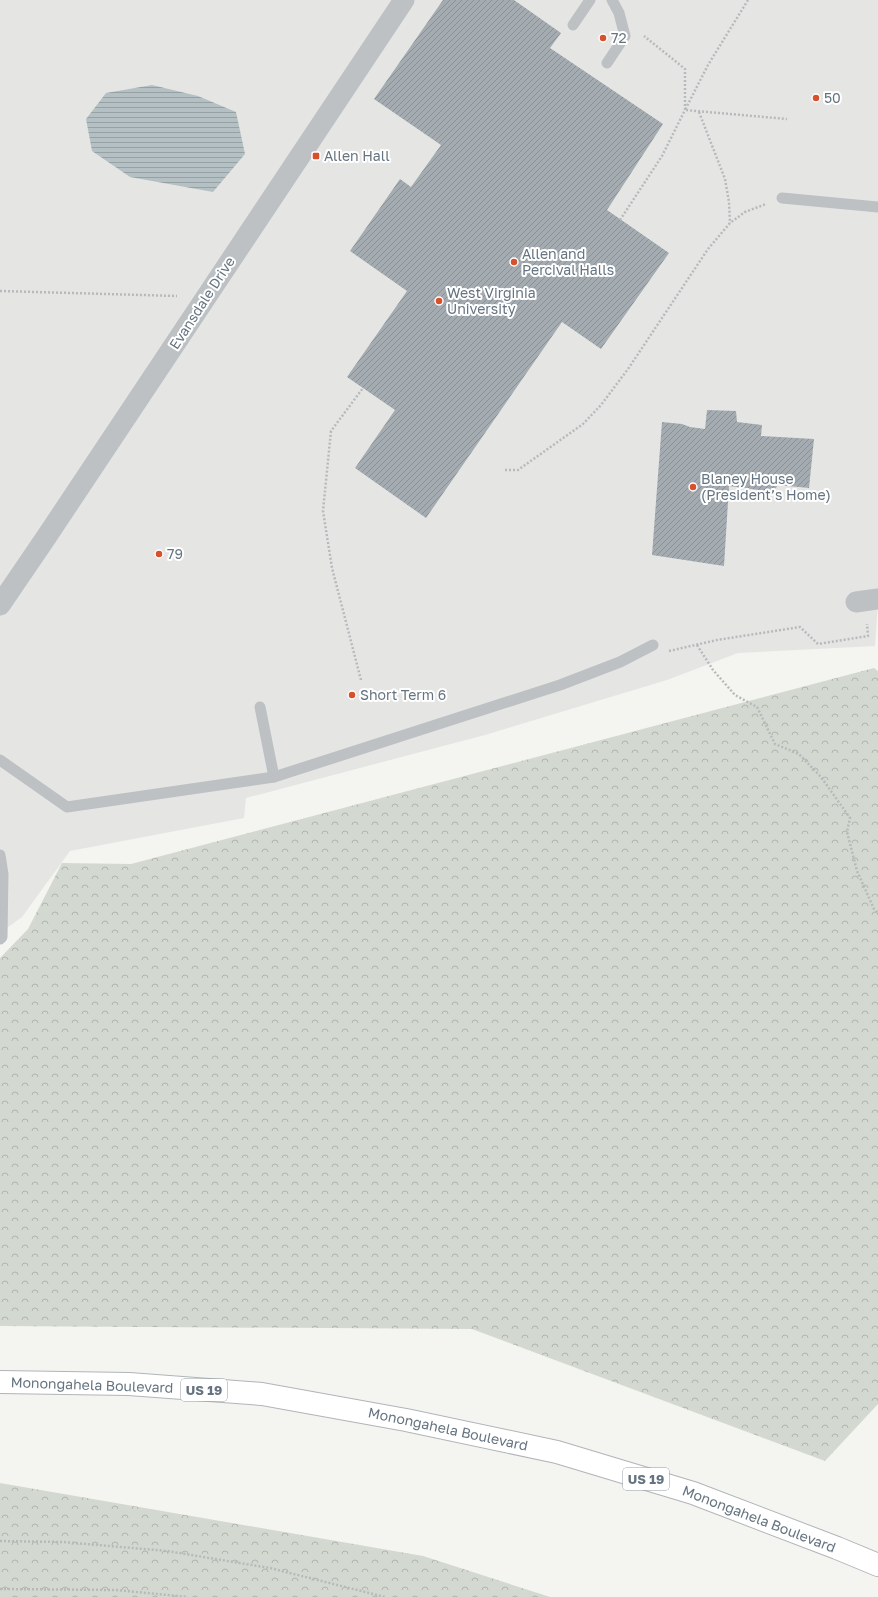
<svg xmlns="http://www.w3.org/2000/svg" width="878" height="1597" font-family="'Golos Text',sans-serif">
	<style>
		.built { fill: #e5e6e4 }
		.forest { fill: url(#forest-crowns) }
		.water { fill: url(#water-rules) }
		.building { fill: url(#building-hatch) }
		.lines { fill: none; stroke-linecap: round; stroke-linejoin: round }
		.primary-casing { stroke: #b1b5b8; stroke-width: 24 }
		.path { stroke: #b7babc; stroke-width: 2.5; stroke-dasharray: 2 2; stroke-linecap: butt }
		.service { stroke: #bdc1c4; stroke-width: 11 }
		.minor { stroke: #bdc1c4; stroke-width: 21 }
		.primary { stroke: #fff; stroke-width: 22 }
		.poi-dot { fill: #d8512d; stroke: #fff; stroke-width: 1.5 }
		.labels { text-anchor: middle; stroke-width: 4; stroke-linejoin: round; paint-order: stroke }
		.shield { fill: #fff; stroke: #939ea6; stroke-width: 1 }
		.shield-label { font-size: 13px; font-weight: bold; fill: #657480 }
		.poi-label { font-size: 14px; fill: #657480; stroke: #fff; text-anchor: start }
		.street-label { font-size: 14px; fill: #657480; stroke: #fff }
	</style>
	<defs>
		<pattern id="forest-crowns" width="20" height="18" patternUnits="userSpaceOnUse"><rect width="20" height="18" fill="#d3d9d0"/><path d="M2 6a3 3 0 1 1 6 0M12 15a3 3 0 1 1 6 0" fill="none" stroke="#afb5ae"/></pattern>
		<pattern id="water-rules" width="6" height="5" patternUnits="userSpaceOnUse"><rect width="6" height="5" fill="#b4c0c3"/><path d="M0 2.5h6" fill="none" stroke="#96a1a4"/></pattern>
		<pattern id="building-hatch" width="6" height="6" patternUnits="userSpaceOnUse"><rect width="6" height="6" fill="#a4acb1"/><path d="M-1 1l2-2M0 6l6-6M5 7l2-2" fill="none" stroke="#899195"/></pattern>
	</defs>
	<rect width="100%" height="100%" fill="#f4f4f0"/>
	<!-- built -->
	<path class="built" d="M0 0H878V603L875 646 738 653 667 680 485 735 246 798 244 818 70 851 22 917 0 933Z"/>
	<!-- forest -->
	<g class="forest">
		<path d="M874 668 878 671V1404L825 1461 472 1329 0 1326V958L28 929 62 863 131 864Z"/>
		<path d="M0 1483 423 1556 550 1597H0Z"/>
	</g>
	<!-- water -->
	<path class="water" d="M152 85 198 96 236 112 245 154 213 192 130 177 92 151 86 119 106 93Z"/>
	<!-- building -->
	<g class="building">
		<path d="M443 0H514L561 33 550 48 663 124 607 210 669 253 601 349 562 322 426 518 355 468 395 410 347 377 407 291 350 251 400 179 411 187 441 145 374 99Z"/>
		<path d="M707 410 736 411 737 422 762 425 761 436 814 439 809 488 778 485 773 492 729 486 724 566 652 555 662 422 682 424 690 427 705 429Z"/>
	</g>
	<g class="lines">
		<defs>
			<path id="primary" d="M0 1382 129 1384 262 1394 406 1420 557 1452 693 1493 837 1548 878 1565"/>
		</defs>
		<!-- primary casing -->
		<use href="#primary" class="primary-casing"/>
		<!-- path -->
		<g class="path">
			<path d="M748 0 708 65 685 110 787 119"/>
			<path d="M699 112 725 179 729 202 730 223"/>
			<path d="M620 220 662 156 685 110V69L644 36"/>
			<path d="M0 291 177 296"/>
			<path d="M505 470H518L583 424 601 405 628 369 708 249 730 223 745 212 766 204"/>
			<path d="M697 645 713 670 735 695 757 707 775 744 799 754 821 777 850 818 847 832 857 871 874 909 878 913"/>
			<path d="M669 651 717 640 800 627 818 644 868 636 867 624"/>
			<path d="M361 680 332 568 323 511 331 431 363 388"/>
			<path d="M0 1541 63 1542 167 1551 270 1568 385 1597"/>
			<path d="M0 1589 116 1590 188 1597"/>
		</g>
		<!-- service -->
		<g class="service">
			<path d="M573 25 590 0"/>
			<path d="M607 63 625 36 619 13 612 0"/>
			<path d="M782 198 878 207"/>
			<path d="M260 707 274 777"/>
			<path d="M0 760 67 807 274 777 560 685 620 662 653 645"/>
			<path d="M0 855 3 874 2 937 0 939"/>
		</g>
		<!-- minor -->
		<g class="minor">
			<path d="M856 602 878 599"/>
			<path d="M0 605 45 539 404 0"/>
		</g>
		<!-- primary -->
		<use href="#primary" class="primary"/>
	</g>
	<!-- markers -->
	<g class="poi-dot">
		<circle cx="603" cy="38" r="4"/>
		<circle cx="816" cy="98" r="4"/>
		<rect x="312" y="152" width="8" height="8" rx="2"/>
		<circle cx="514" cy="262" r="4"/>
		<circle cx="439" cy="301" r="4"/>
		<circle cx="693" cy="487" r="4"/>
		<circle cx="159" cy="554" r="4"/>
		<circle cx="352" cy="695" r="4"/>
	</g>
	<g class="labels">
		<!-- shield labels -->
		<g class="shield">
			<rect x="181" y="1379" width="46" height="22" rx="3"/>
			<rect x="623" y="1468" width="46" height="22" rx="3"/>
		</g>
		<g class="shield-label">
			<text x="204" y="1395">US 19</text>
			<text x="646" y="1484">US 19</text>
		</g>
		<!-- poi labels -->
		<g class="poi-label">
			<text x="611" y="43">72</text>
			<text x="824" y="103">50</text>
			<text x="324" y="161">Allen Hall</text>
			<text x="522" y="259">Allen and<tspan x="522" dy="16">Percival Halls</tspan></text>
			<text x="447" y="298">West Virginia<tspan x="447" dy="16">University</tspan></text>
			<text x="701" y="484">Blaney House<tspan x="701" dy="16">(President’s Home)</tspan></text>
			<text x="167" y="559">79</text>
			<text x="360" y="700">Short Term 6</text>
		</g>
		<!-- street labels -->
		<g class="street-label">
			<text transform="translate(202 303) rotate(-57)" y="5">Evansdale Drive</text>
			<text transform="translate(92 1385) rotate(2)" y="5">Monongahela Boulevard</text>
			<text transform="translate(448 1429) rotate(12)" y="5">Monongahela Boulevard</text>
			<text transform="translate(759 1519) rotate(21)" y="5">Monongahela Boulevard</text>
		</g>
	</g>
</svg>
